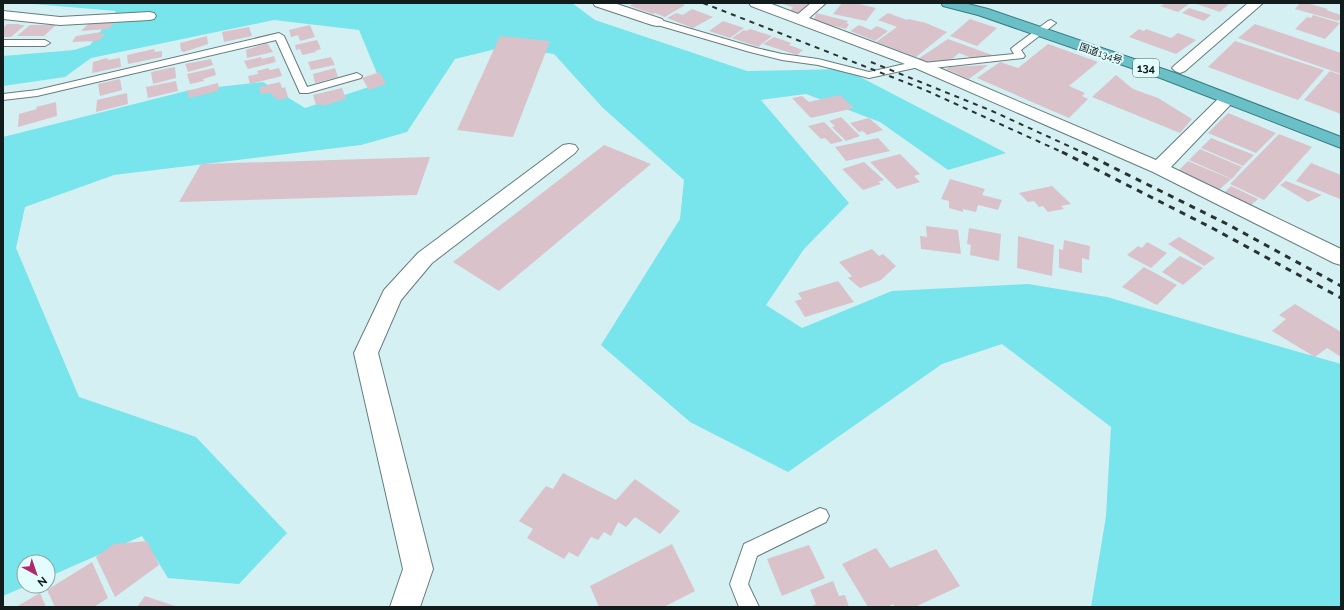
<svg xmlns="http://www.w3.org/2000/svg" width="1344" height="610" font-family="Raleway,'Noto Sans JP',sans-serif">
	<style>
		.green { fill: #78e4eb }
		.building { fill: #d9c2ca }
		.lines { fill: none; stroke-linecap: round; stroke-linejoin: round }
		.service-casing { stroke: #657d7f; stroke-width: 2 }
		.minor-casing { stroke: #657d7f; stroke-width: 2 }
		.trunk-casing { stroke: #337c82; stroke-width: 2 }
		.service { fill: #fff; fill-rule: evenodd }
		.minor { fill: #fff; fill-rule: evenodd }
		.trunk { fill: #6ac0c6; fill-rule: evenodd }
		.rail-far1 { stroke: #273233; stroke-width: 2; stroke-dasharray: 5 5; stroke-linecap: butt }
		.rail { stroke: #273233; stroke-width: 3; stroke-dasharray: 6 6; stroke-linecap: butt }
		.labels { text-anchor: middle; stroke-width: 4; stroke-linejoin: round; paint-order: stroke }
		.far-street-label { font-size: 10px; fill: #131c1d; stroke: #e3fdff }
		.shield { fill: #e3fdff; stroke: #516061; stroke-width: 1 }
		.shield-label { font-size: 11px; font-weight: bold; fill: #131c1d }
	</style>
	<rect width="100%" height="100%" fill="#d5f0f2"/>
	<!-- green -->
	<path class="green" d="M21 3H572L595 20 747 71 845 69 1006 153 948 170 880 122 806 94 761 100 849 203 804 249 766 305 802 328 892 291 1028 284 1107 297 1341 364V607H1091L1106 516 1111 427 1002 344 942 364 788 472 690 422 601 345 680 219 684 180 603 108 554 54 504 47 455 59 407 132 361 145 114 175 25 207 16 248 79 397 196 437 287 533 239 584 168 578 142 536 48 577V562H24V586H26L3 596V137L190 90 263 82 305 108 381 83 359 30 274 20 91 58 65 77 3 86V56L74 50 90 45 116 11Z"/>
	<!-- building -->
	<g class="building">
		<path d="M634 3H681L685 5 665 17 655 13 653 14 630 6Z"/>
		<path d="M779 3H813L800 13 790 11 793 7Z"/>
		<path d="M842 3H855L876 8 866 21 833 14Z"/>
		<path d="M1166 3H1188L1189 4 1178 12 1160 6Z"/>
		<path d="M1194 3H1230L1220 12Z"/>
		<path d="M1300 3 1310 4 1328 9 1326 10 1341 15V19L1338 21 1295 9Z"/>
		<path d="M1189 8 1211 15 1204 21 1182 13Z"/>
		<path d="M692 9 713 17 693 28 667 18 676 13 683 15Z"/>
		<path d="M816 13 848 21 846 23 849 24 846 29 822 23 823 22 814 20Z"/>
		<path d="M888 13 907 20 909 19 926 23 947 32 916 57 876 42 897 27 878 20Z"/>
		<path d="M1313 15 1340 23 1325 39 1295 29 1307 17 1311 18Z"/>
		<path d="M970 19 997 28 977 46 950 36Z"/>
		<path d="M723 21 744 28 730 38 709 31Z"/>
		<path d="M105 22H115L108 29 81 31 88 24 103 23Z"/>
		<path d="M7 24H20L19 25H25L11 37H3V28Z"/>
		<path d="M1255 24 1341 53V74L1238 38Z"/>
		<path d="M30 25H56L44 36H17Z"/>
		<path d="M310 25 315 37 300 41 298 35 291 37 289 30Z"/>
		<path d="M859 25 871 30 877 26 888 31 875 41 850 31Z"/>
		<path d="M249 27 252 36 224 42 222 32Z"/>
		<path d="M750 29 772 36 758 47 732 38 744 30 747 31Z"/>
		<path d="M1139 29 1144 31 1146 29 1171 38 1178 33 1196 40 1176 54 1129 37Z"/>
		<path d="M101 32 100 34H106L98 41 72 42 76 36Z"/>
		<path d="M207 36 208 44 184 52 181 51 180 43Z"/>
		<path d="M500 36 550 41 513 137 457 130Z"/>
		<path d="M774 37 791 43 789 45 803 50 797 55 763 44Z"/>
		<path d="M948 39 992 55 989 57 972 58 959 53 951 60 925 62 918 59Z"/>
		<path d="M317 40 321 49 315 51 316 52 302 55 300 49 296 50 295 45Z"/>
		<path d="M1235 41 1324 70 1298 100 1208 67Z"/>
		<path d="M267 43 273 52 247 58 246 50Z"/>
		<path d="M1048 44 1098 62 1069 86 1085 93 1082 96 1088 99 1069 118 977 78 1000 62 1018 68Z"/>
		<path d="M154 49 155 52 162 51V57L128 64 127 55Z"/>
		<path d="M274 56 276 62 248 69 244 61 261 57 262 59Z"/>
		<path d="M331 57 335 65 311 70 308 62Z"/>
		<path d="M107 58 108 60 120 58 121 67 92 73 93 62Z"/>
		<path d="M211 59 213 65 188 72 185 64Z"/>
		<path d="M988 65 969 79 946 69 950 67Z"/>
		<path d="M175 67 176 78 153 84 151 72Z"/>
		<path d="M214 68 216 75 203 79 204 81 190 84 187 74Z"/>
		<path d="M268 68 270 70 279 68 282 76 250 84 248 76 258 74 257 71Z"/>
		<path d="M335 68 338 77 315 83 313 74Z"/>
		<path d="M1330 71 1341 75V114L1304 100Z"/>
		<path d="M380 72 386 84 369 90 362 78Z"/>
		<path d="M1116 75 1133 89 1158 98 1192 119 1180 133 1092 97Z"/>
		<path d="M120 79 122 90 100 96 98 84Z"/>
		<path d="M176 81 178 91 148 98 146 87Z"/>
		<path d="M280 82 282 88 285 87 288 97 277 101V97L274 98 271 93 261 94 259 87Z"/>
		<path d="M218 83 219 91 189 98 187 91Z"/>
		<path d="M342 88 346 99 322 106 321 104 316 105 313 95Z"/>
		<path d="M127 93 128 104 96 112 97 100Z"/>
		<path d="M840 95 854 108 811 118 792 98 802 96 809 102Z"/>
		<path d="M56 102 57 116 18 127 19 114 37 109 36 107Z"/>
		<path d="M1228 113 1276 133 1256 153 1208 133Z"/>
		<path d="M841 117 860 136 846 141 832 127 835 126 829 121Z"/>
		<path d="M869 118 883 130 867 135 863 131 859 132 850 123Z"/>
		<path d="M824 122 843 141 831 144 825 138 821 139 808 126Z"/>
		<path d="M1279 134 1312 147 1264 200 1230 184Z"/>
		<path d="M878 138 890 151 846 161 835 147Z"/>
		<path d="M1211 138 1254 155 1243 166 1201 148Z"/>
		<path d="M604 145 651 164 499 291 453 262Z"/>
		<path d="M1200 149 1242 167 1232 179 1189 160Z"/>
		<path d="M900 154 920 174 914 176 920 182 897 189 870 162Z"/>
		<path d="M430 157 417 195 179 202 201 164Z"/>
		<path d="M1188 161 1231 179 1219 190 1178 171Z"/>
		<path d="M864 162 884 180 878 182 881 184 863 190 842 169Z"/>
		<path d="M1311 163 1341 175 1340 199 1296 181Z"/>
		<path d="M950 179 985 189 982 195 1002 200 998 210 978 205 976 212 963 209V212L949 208V201L941 199Z"/>
		<path d="M1286 181 1322 195 1308 202 1280 185Z"/>
		<path d="M1052 186 1071 204 1061 206 1064 209 1048 212 1043 206 1039 207 1034 201 1028 202 1019 193Z"/>
		<path d="M1231 186 1258 199 1251 205 1224 193Z"/>
		<path d="M926 226 958 230 961 254 921 249 920 236 927 237Z"/>
		<path d="M969 228 1001 234 999 261 970 255 971 245 967 244Z"/>
		<path d="M1018 236 1054 245 1052 276 1017 268Z"/>
		<path d="M1179 237 1215 258 1204 266 1168 244Z"/>
		<path d="M1064 240 1090 246 1089 260 1082 258V273L1059 268V249L1063 250Z"/>
		<path d="M1147 242 1167 253 1151 268 1127 255 1138 246 1142 248Z"/>
		<path d="M872 249 879 256 883 254 896 266 881 280 860 288 848 278 852 276 839 262Z"/>
		<path d="M1180 256 1203 268 1183 285 1162 272Z"/>
		<path d="M1144 267 1177 285 1157 305 1122 287Z"/>
		<path d="M838 281 854 302 805 317 795 301 802 299 798 293Z"/>
		<path d="M1295 304 1341 332V357L1327 348 1315 357 1272 331 1286 319 1279 315Z"/>
		<path d="M563 473 616 500 635 479 680 511 660 534 635 517 626 527 618 522 611 536 604 532 598 540 591 537 578 557 569 552 564 559 527 538 533 529 519 521 546 486 553 489Z"/>
		<path d="M147 541 159 565 115 597 96 557 114 544Z"/>
		<path d="M672 544 695 591 664 607H599L590 586Z"/>
		<path d="M809 545 825 578 782 596 767 559Z"/>
		<path d="M876 548 890 568 936 549 960 586 915 607H895L893 604 888 607H868L842 564Z"/>
		<path d="M92 562 108 598 94 607H55L47 590Z"/>
		<path d="M833 581 839 596 845 595 849 607H811L816 604 810 590Z"/>
		<path d="M40 593 46 607H16Z"/>
		<path d="M145 596 178 607H137Z"/>
	</g>
	<g class="lines">
		<defs>
			<g id="service">
				<path d="M657 19 756 48 782 54 818 59 869 72 918 61 923 63 1014 54 1011 49 1013 47 1048 21 1051 20 1056 23 1021 50 1025 56 1023 58 924 69 919 67 869 78 818 65 782 60 750 52 654 24 652 22 654 20Z"/>
				<path d="M279 33 284 36 307 87 357 73 362 76 361 78 308 93H300L276 40 37 96 3 100V94L37 90Z"/>
				<path d="M3 40H45L50 43 45 46H3Z"/>
				<path d="M820 508 826 510 829 516 826 522 757 556 748 584 759 607H739L730 584 744 544Z"/>
			</g>
			<g id="minor">
				<path d="M593 3H614L662 19 664 22 662 25 657 26 652 25 595 6Z"/>
				<path d="M749 3H769L798 14 811 3H826L809 18 923 61 1156 160 1221 96 1227 94 1233 96 1235 99 1233 102 1171 167 1341 249V265L1334 263 1153 172 913 67 751 6Z"/>
				<path d="M1248 3H1263L1185 71 1180 73 1175 71 1172 68 1175 65Z"/>
				<path d="M3 11 60 17 149 12 154 13 156 16 154 19 149 20 60 25 3 19Z"/>
				<path d="M569 144 575 145 578 149 575 153 432 263 401 300 378 353 433 569 420 607H390L403 569 354 353 384 290 418 253 563 145Z"/>
			</g>
			<path id="trunk" d="M941 3H964L988 9 1175 73 1341 137V148L1163 79 978 15 943 6Z"/>
		</defs>
		<!-- service casing -->
		<use href="#service" class="service-casing"/>
		<!-- minor casing -->
		<use href="#minor" class="minor-casing"/>
		<!-- trunk casing -->
		<use href="#trunk" class="trunk-casing"/>
		<!-- service -->
		<use href="#service" class="service"/>
		<!-- minor -->
		<use href="#minor" class="minor"/>
		<!-- trunk -->
		<use href="#trunk" class="trunk"/>
		<!-- rail-far1 -->
		<g class="rail-far1">
			<path d="M703 3 925 90 1064 153"/>
			<path d="M871 62 992 111 1084 153"/>
		</g>
		<!-- rail -->
		<g class="rail">
			<path d="M1062 152 1214 229 1341 298"/>
			<path d="M1082 152 1227 224 1341 286"/>
		</g>
	</g>
	<g class="labels">
		<!-- far-street labels -->
		<g class="far-street-label">
			<text transform="translate(1101 53) rotate(19)" y="4">国道134号</text>
		</g>
		<!-- shield labels -->
		<rect class="shield" x="1133" y="59" width="26" height="18" rx="3"/>
		<g class="shield-label">
			<text x="1146" y="72">134</text>
		</g>
	</g>
	<!-- border -->
	<rect width="1344" height="610" fill="none" stroke="#131c1d" stroke-width="8"/>
	<!-- north arrow -->
	<g transform="translate(36 574) rotate(140)"><circle r="19" fill="#e3fdff" stroke="#90a3a5"/>
	<path d="M0-3L7 15L0 10L-7 15Z" fill="#af296d"/>
	<text y="-6" font-size="11" font-weight="bold" text-anchor="middle" fill="#131c1d">N</text>
	</g>
</svg>
